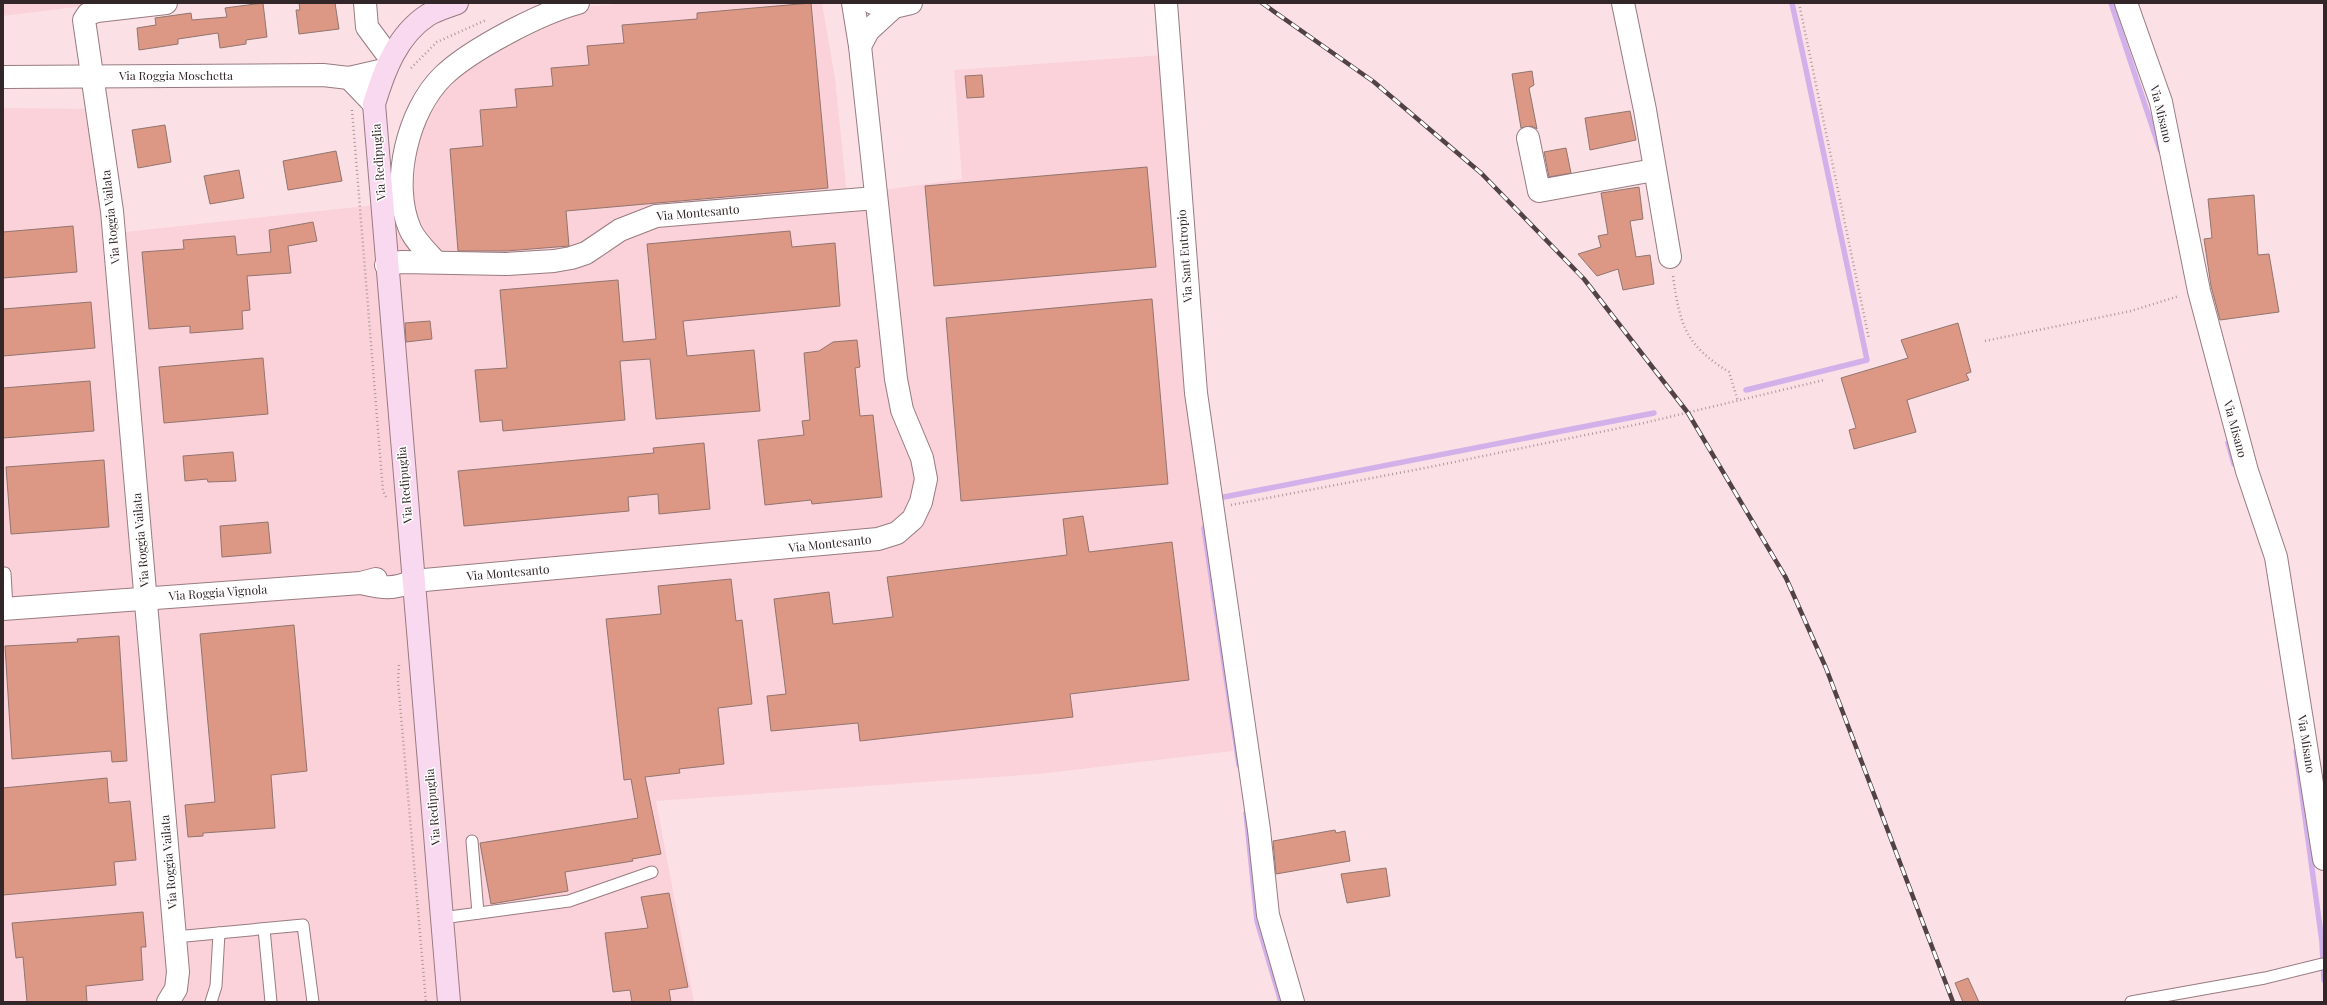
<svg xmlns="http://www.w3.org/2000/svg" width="2327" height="1005" font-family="'Playfair Display',serif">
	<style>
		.built { fill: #fbd2d9 }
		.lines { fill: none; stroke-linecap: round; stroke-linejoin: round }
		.stream { stroke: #d2b1eb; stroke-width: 5.5 }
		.building { fill: #dd9785; stroke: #91756e }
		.lane-casing { stroke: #987b80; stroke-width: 13 }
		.street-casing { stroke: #987b80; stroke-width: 24 }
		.secondary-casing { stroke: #987b80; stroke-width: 24 }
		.path { stroke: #ad999c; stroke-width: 2.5; stroke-dasharray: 1 3; stroke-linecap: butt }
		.lane { stroke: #fff; stroke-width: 11 }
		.street { stroke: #fff; stroke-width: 22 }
		.secondary { stroke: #f8d9f0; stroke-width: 22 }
		.rail-casing { stroke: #514345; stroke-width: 4.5 }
		.rail { stroke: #fff; stroke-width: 3; stroke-dasharray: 9; stroke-linecap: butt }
		.labels { text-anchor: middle; stroke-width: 3; stroke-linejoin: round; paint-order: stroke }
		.street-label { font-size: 12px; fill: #322628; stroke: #fff }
	</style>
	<rect width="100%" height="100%" fill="#fbe1e5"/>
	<!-- built -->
	<g class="built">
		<path d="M3 3H109L3 16Z"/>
		<path d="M628 3H822L835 78 847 195 962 179 954 70 1163 55 1233 751 1039 774 656 801 694 1002H3V108L107 109 125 232 412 201 419 137 444 90 486 56 592 6Z"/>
	</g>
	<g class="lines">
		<!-- stream -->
		<g class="stream">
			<path d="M2111 3 2160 150"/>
			<path d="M1746 390 1867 360 1792 3"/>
			<path d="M2228 443 2234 464"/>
			<path d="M1224 497 1654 413"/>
			<path d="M1204 528 1239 765"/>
			<path d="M2296 751 2322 942 2324 980"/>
			<path d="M1246 813 1257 921 1281 1002"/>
		</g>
	</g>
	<!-- building -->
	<g class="building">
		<path d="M263 3 267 37 246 40V44L220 48 218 33 178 39V44L139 50 137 28 156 25 155 18 191 13 192 20 227 17 225 8Z"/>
		<path d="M299 3H335L339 29 299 34 296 10H300Z"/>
		<path d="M811 3 828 188 566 211 569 246 506 251H458L450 149 483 146 480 110 517 107 515 89 553 86 551 68 589 65 587 46 624 43 622 25 697 19V13Z"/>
		<path d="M1532 71 1534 85 1529 88 1537 129 1532 126 1521 128 1512 74Z"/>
		<path d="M982 75 984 97 967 98 965 76Z"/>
		<path d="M1630 111 1636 140 1590 150 1585 118Z"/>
		<path d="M165 125 171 162 138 168 132 130Z"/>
		<path d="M1566 148 1571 173 1549 177 1544 152Z"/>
		<path d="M336 151 342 181 288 190 283 161Z"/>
		<path d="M1147 167 1156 267 934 286 925 186Z"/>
		<path d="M239 170 244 198 210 204 204 176Z"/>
		<path d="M1639 187 1643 219 1630 221 1636 257 1650 255 1654 284 1623 290 1618 269 1597 276 1578 254 1601 247 1598 236 1608 234 1601 193Z"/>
		<path d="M2254 195 2258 255 2269 254 2279 312 2220 320 2211 286 2204 239 2212 238 2208 199Z"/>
		<path d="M313 222 317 241 288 246 291 273 247 276 250 310 242 311 243 329 190 333V326L149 329 142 252 184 249 183 240 235 236 237 255 271 252 269 230Z"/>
		<path d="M73 226 77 272 3 278V232Z"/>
		<path d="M790 231 792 247 835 243 840 306 683 321 687 356 754 350 760 411 656 419 650 359 620 361 625 420 503 431 502 420 480 422 475 370 507 368 500 290 618 280 623 342 656 339 647 244Z"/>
		<path d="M1152 299 1168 484 961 501 946 318Z"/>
		<path d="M91 302 95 348 3 356V309Z"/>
		<path d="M430 321 432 339 406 342 405 323Z"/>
		<path d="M1958 323 1971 372 1966 374 1969 380 1907 400 1916 432 1854 449 1849 430 1856 428 1841 378 1908 358 1901 340Z"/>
		<path d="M857 340 860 367 855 368 860 416 873 415 882 497 812 504 811 500 765 505 758 440 804 435 802 421 810 420 804 353 819 351 833 342Z"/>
		<path d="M263 358 268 414 164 423 159 367Z"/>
		<path d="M90 381 94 431 3 438V388Z"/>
		<path d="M704 443 710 509 659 514 658 494 628 497 629 511 464 526 458 471 654 453 653 448Z"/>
		<path d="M233 452 236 481 208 482 207 479 185 481 183 456Z"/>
		<path d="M104 460 109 527 11 534 6 467Z"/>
		<path d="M1083 516 1089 552 1172 542 1189 680 1070 694 1073 717 860 741 858 723 771 731 767 696 786 694 774 599 829 592 833 624 893 617 887 577 1067 555 1063 519Z"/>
		<path d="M268 522 271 553 222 557 220 526Z"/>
		<path d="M731 579 736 621 742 620 752 704 718 708 724 764 679 769 680 773 645 777 661 854 632 859 633 861 565 872 568 891 491 904 480 843 638 818 631 779 624 780 606 619 661 614 658 586Z"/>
		<path d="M294 625 307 771 271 775 275 828 203 833V836L188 837 185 805 215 802 200 634Z"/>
		<path d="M119 636 127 761 112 762 111 751 12 759 5 646 78 642 77 639Z"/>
		<path d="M107 778 109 803 130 801 136 860 114 862 116 885 3 895V788Z"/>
		<path d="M1335 830 1336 833 1345 831 1350 861 1276 874 1273 841Z"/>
		<path d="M1386 868 1390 896 1347 903 1341 874Z"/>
		<path d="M669 893 688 987 669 990 671 1002H632L630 990 613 992 605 933 648 928 641 897Z"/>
		<path d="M143 912 146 947H141L143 980 86 986 87 1002H27L23 957 16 958 12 923Z"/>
		<path d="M1968 978 1979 1002H1963L1955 983Z"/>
	</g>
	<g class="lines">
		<defs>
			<g id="lane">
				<path d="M5 573 7 608"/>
				<path d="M472 841 478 913"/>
				<path d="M442 918 569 901 652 872"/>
				<path d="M264 929 271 1002"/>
				<path d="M175 937 303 925 313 1002"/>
				<path d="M211 1002 216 986 219 933"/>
				<path d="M2131 1002 2265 978 2322 964"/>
			</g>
			<g id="street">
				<path d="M166 3 97 11 88 14 84 20 112 211 178 972 176 989 168 1002"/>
				<path d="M365 3 367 27 390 58"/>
				<path d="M873 3 894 7 911 3"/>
				<path d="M1166 3 1196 393 1259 830 1268 915 1293 1002"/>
				<path d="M1623 3 1645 110 1670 257"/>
				<path d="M2126 3 2161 102 2199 291 2247 471 2276 557 2324 859"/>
				<path d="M860 46 868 31 894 7"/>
				<path d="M3 77 323 75 349 78 384 70"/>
				<path d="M349 78 374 104"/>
				<path d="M1528 138 1539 191 1654 170"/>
				<path d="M436 262C427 252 415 241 410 229 390 183 408 110 443 76 471 49 541 13 578 3"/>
				<path d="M386 265 401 262 506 264 554 261 571 258 586 253 620 230 656 216 876 198"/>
				<path d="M361 583C383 588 393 590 413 581L878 539 897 533 913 519 921 502 926 479 922 458 902 410 896 379 860 46 853 3"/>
				<path d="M3 609 361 583 376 579"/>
			</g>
			<path id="secondary" d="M449 1002 374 104C384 71 397 35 428 15 436 10 447 7 457 3"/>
		</defs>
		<!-- lane casing -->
		<use href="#lane" class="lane-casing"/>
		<!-- street casing -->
		<use href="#street" class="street-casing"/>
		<!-- secondary casing -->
		<use href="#secondary" class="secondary-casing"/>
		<!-- path -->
		<g class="path">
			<path d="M1799 3 1869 339"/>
			<path d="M411 68 437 42 486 20"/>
			<path d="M352 110 383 491 386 497"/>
			<path d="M1673 276C1680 325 1685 345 1729 372L1738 401"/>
			<path d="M1985 341 2131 311 2179 296"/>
			<path d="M1231 505 1425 468 1644 423 1824 380"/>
			<path d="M399 665 398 681 426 1002"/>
		</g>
		<!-- lane -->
		<use href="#lane" class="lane"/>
		<!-- street -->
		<use href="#street" class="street"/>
		<!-- secondary -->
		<use href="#secondary" class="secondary"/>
		<defs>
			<path id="rail" d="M1262 3 1374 82 1481 173 1584 279 1688 413 1786 578 1826 668 1953 1002"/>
		</defs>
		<!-- rail casing -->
		<use href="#rail" class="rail-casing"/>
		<!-- rail -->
		<use href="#rail" class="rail"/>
	</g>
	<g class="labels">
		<!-- street labels -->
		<g class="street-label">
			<text x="176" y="80">Via Roggia Moschetta</text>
			<text transform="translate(2161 114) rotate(76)" y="4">Via Misano</text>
			<text transform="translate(379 162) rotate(-94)" y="4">Via Redipuglia</text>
			<text transform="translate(698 213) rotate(-5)" y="4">Via Montesanto</text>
			<text transform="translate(111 217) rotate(-96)" y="4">Via Roggia Vailata</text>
			<text transform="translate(1185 256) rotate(-94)" y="4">Via Sant Eutropio</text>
			<text transform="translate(2235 429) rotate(75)" y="4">Via Misano</text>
			<text transform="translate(405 485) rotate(-95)" y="4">Via Redipuglia</text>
			<text transform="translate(141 540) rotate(-95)" y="4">Via Roggia Vailata</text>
			<text transform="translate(830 544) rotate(-6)" y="4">Via Montesanto</text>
			<text transform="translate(508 573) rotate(-5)" y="4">Via Montesanto</text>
			<text transform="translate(218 593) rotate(-4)" y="4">Via Roggia Vignola</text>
			<text transform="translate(2306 744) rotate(81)" y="4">Via Misano</text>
			<text transform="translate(433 807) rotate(-95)" y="4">Via Redipuglia</text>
			<text transform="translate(169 862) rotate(-95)" y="4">Via Roggia Vailata</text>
		</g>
	</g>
	<!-- border -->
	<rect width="2327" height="1005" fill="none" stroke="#322628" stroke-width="8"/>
</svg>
